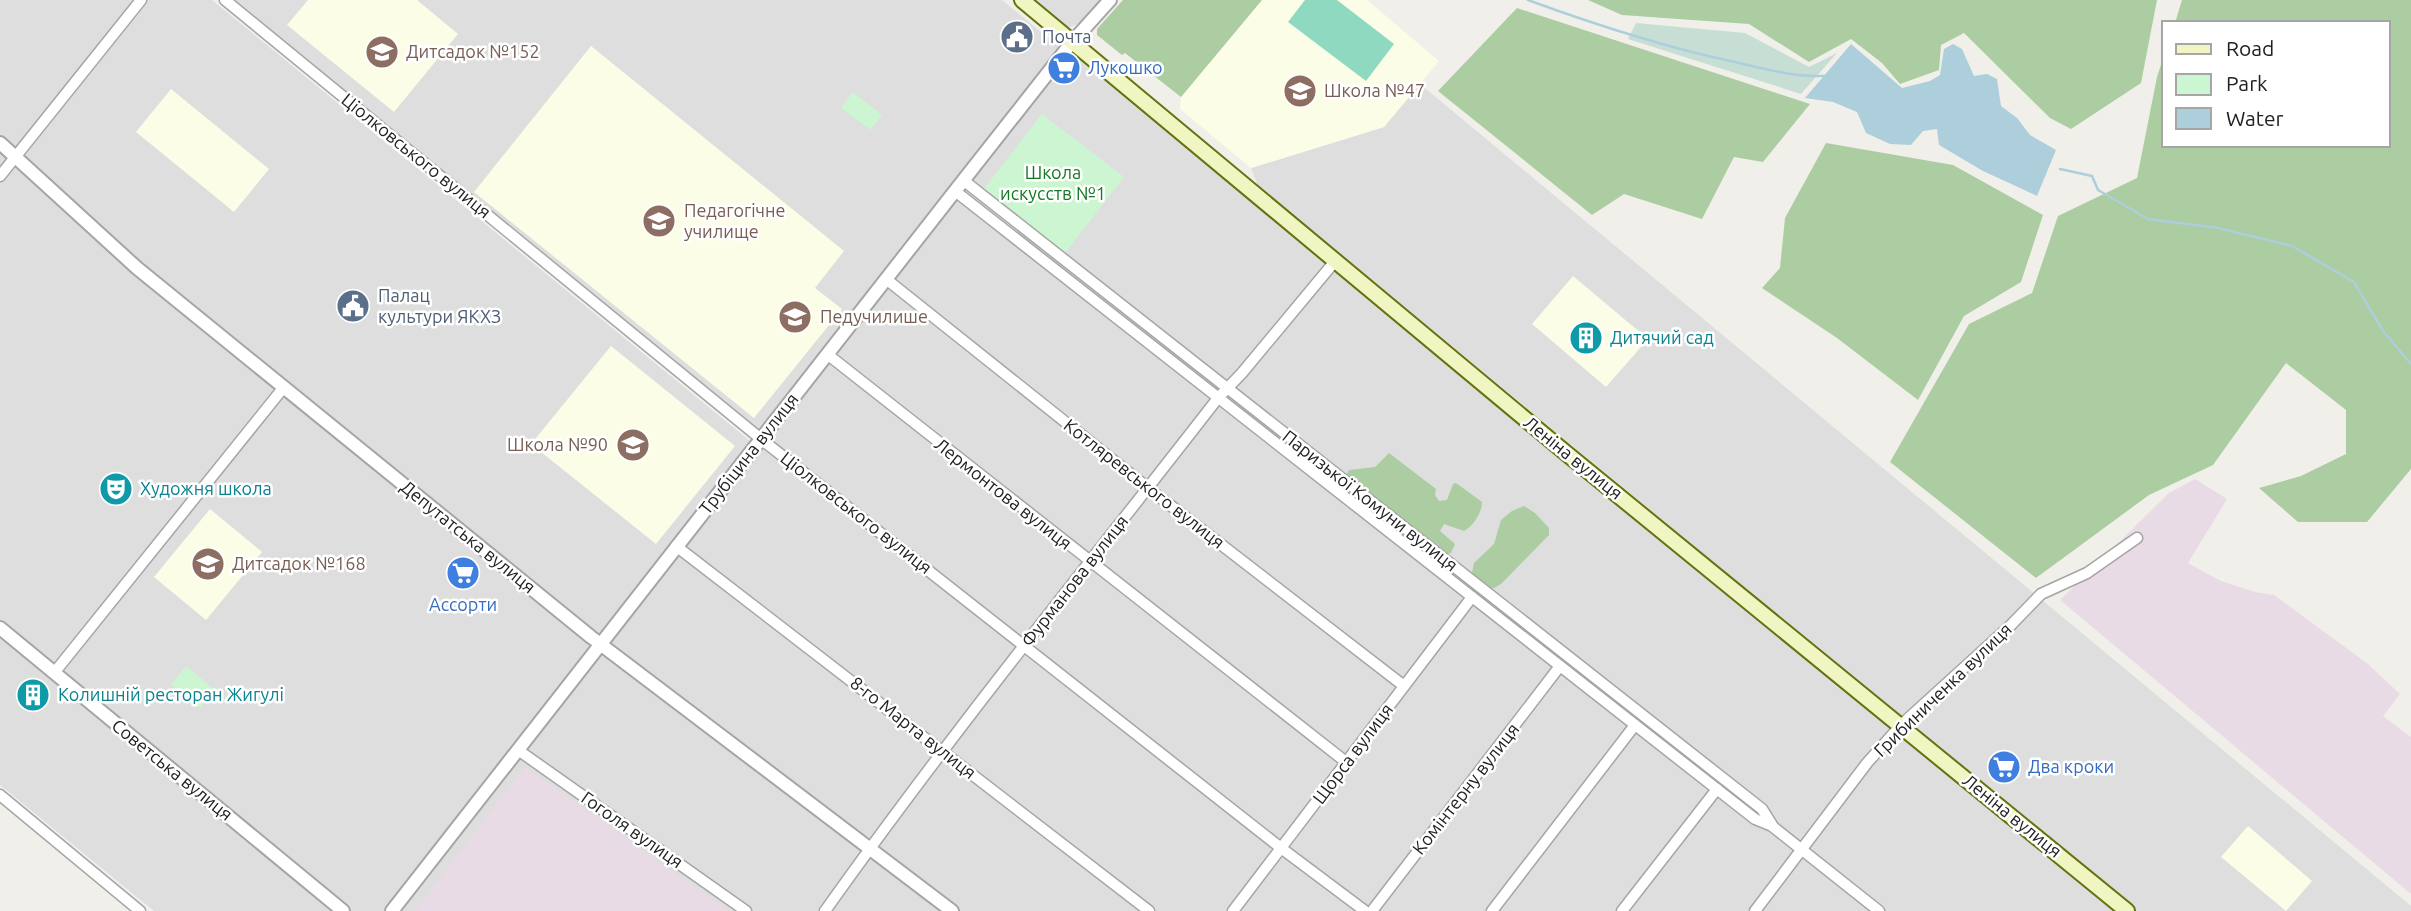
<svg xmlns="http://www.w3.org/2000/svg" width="2411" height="911" font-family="Ubuntu,sans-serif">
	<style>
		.residential { fill: #dfdede }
		.industrial { fill: #e9dbe6 }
		.education { fill: #fcfde6 }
		.forest { fill: #abcda1 }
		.wetland { fill: #c7ded5 }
		.park { fill: #cbf6d1 }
		.pitch { fill: #8ed9c0 }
		.water { fill: #adcedb }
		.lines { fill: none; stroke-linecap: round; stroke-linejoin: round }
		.stream { stroke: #adcedb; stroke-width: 2.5 }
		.minor-casing { stroke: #a5a5a5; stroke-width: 13 }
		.tertiary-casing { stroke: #a5a5a5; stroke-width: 16 }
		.secondary-casing { stroke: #62730e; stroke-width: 18 }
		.minor { stroke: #fff; stroke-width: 10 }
		.tertiary { stroke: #fff; stroke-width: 12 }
		.secondary { stroke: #f0f5c2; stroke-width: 14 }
		.labels { text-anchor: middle; stroke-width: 5; stroke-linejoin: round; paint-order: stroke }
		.service-label { font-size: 18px; fill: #4e5e75; stroke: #fff; text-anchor: start }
		.education-label { font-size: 18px; fill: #785e54; stroke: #fff; text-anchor: start }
		.shop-label { font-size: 18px; fill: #366cbe; stroke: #fff; text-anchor: start }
		.street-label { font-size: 18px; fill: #212121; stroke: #fff }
		.park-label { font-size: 18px; fill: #157a23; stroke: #fff }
		.culture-label { font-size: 18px; fill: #0d838f; stroke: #fff; text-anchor: start }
	</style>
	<rect width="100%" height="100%" fill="#f1efe9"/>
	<!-- residential -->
	<g class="residential">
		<path d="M0 0H212L750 441 386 911H154L0 785Z"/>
		<path d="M235 0H1002L1062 49 759 430Z"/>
		<path d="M1029 0H1102L1081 23 1067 28 1060 25Z"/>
		<path d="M1071 50 2113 911H402Z"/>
		<path d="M1420 84 2411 906V911H2136L1258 186 1251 168 1384 127Z"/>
	</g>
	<!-- industrial -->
	<g class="industrial">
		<path d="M2195 479 2227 499 2188 563 2221 581 2255 592 2274 595 2368 664 2400 694 2383 716 2411 737V894L2060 600 2169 493Z"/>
		<path d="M525 767 728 911H415Z"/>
	</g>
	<!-- education -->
	<g class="education">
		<path d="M308 0H417L458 34 394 112 287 25Z"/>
		<path d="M1262 0H1367L1439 61 1384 127 1251 168 1180 109 1181 97Z"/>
		<path d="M591 46 844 251 815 288 842 309 754 418 474 192Z"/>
		<path d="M171 89 269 169 234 212 136 132Z"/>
		<path d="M1573 276 1648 339 1606 387 1532 324Z"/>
		<path d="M611 346 735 446 656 544 531 444Z"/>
		<path d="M210 509 262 552 206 620 154 577Z"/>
		<path d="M2248 826 2312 881 2286 911 2221 857Z"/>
	</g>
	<!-- forest -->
	<g class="forest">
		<path d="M1123 0H1262L1181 97 1125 53 1122 55 1097 35V29Z"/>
		<path d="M1588 0H2157L2141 83 2071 129 2050 118 1964 33 1941 45 1939 70 1900 84 1882 63 1851 39 1809 62 1749 24 1622 15Z"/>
		<path d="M2182 0H2411V469L2367 522H2298L2259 488 2301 476 2346 454V410L2286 363 2213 465 2149 495 2036 578 1890 462 1969 324 2032 293 2058 216 2137 178 2157 77 2164 55V145H2388V23H2175Z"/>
		<path d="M1517 8 1810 104 1763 162 1734 157 1702 219 1624 194 1592 215 1438 91Z"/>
		<path d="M1826 143 1953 165 2043 215 2021 282 1964 316 1918 400 1837 338 1762 288 1780 268 1785 218Z"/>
		<path d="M1389 453 1436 489 1435 495 1439 501 1447 500 1453 484 1456 483 1482 502C1482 513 1473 526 1464 531L1444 524 1440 531 1455 544 1451 553 1446 554 1345 477 1349 470 1375 467Z"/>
		<path d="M1524 506 1535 513 1549 528V535L1501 584 1494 588 1486 589 1473 579 1472 573 1474 563 1494 544 1501 520 1512 511Z"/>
	</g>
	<!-- wetland -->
	<path class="wetland" d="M1636 23 1745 33 1809 67 1837 53 1801 94 1628 39Z"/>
	<!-- park -->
	<g class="park">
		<path d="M853 92 882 115 870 130 841 108Z"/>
		<path d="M1042 114 1124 177 1065 253 983 190Z"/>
		<path d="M186 666 215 690 200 708 171 684Z"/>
	</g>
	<!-- pitch -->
	<path class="pitch" d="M1305 0H1337L1394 44 1366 81 1288 22Z"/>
	<!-- water -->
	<path class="water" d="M1851 44 1902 88 1930 81 1940 75 1944 49 1953 44 1962 49 1974 76 1987 74 1997 79 2001 106 2017 118 2030 135 2056 150 2037 196 1983 171 1939 145 1937 129 1923 131 1911 145 1890 144 1866 133 1857 112 1833 102 1805 98Z"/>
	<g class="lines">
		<!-- stream -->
		<g class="stream">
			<path d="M1528 0C1596 25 1664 47 1735 62 1765 69 1794 77 1825 76"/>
			<path d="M2060 169 2092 176 2098 190 2148 219 2218 228 2292 246 2354 282 2383 331 2411 364"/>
		</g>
		<defs>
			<g id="minor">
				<path d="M225 0 761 439 1281 848 1365 911"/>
				<path d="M0 176 141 0"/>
				<path d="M963 180 1762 809 1772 825"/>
				<path d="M955 191 1755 819 1772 826 1879 911"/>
				<path d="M886 279 1148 488 1404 686"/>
				<path d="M827 354 1346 762"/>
				<path d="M676 546 1149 911"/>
				<path d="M54 673 284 387"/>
				<path d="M518 750 746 911"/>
				<path d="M0 795 140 911"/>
				<path d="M825 911C950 735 1086 568 1218 398L1242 373 1336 260"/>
				<path d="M1233 911 1472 597"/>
				<path d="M1372 911 1560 666"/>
				<path d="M1492 911 1635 725"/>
				<path d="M1622 911 1717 789"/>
				<path d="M1755 911 1867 763 1901 725 2011 625 2041 594 2087 573 2137 538"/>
			</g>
			<g id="tertiary">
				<path d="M0 143 137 268 591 637 952 911"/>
				<path d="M0 628 343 911"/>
				<path d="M392 911 955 191 1073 41 1110 0"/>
			</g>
			<path id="secondary" d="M1022 0 1566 453 2127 911"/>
		</defs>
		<!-- minor casing -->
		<use href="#minor" class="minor-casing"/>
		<!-- tertiary casing -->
		<use href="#tertiary" class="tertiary-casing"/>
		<!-- secondary casing -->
		<use href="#secondary" class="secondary-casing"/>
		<!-- minor -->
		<use href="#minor" class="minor"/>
		<!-- tertiary -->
		<use href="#tertiary" class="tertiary"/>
		<!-- secondary -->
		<use href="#secondary" class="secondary"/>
	</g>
	<!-- icons -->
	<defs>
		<symbol id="civic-disc" viewBox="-11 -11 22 22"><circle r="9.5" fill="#5c6f8a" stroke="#fff"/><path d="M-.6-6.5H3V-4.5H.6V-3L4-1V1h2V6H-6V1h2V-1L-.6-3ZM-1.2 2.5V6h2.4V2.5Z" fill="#fff"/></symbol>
		<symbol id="school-disc" viewBox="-11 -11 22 22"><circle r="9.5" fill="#8d6e63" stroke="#fff"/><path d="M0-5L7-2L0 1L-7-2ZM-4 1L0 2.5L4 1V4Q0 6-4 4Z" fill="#fff"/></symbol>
		<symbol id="supermarket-disc" viewBox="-11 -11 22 22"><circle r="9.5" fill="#3f7fe0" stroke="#fff"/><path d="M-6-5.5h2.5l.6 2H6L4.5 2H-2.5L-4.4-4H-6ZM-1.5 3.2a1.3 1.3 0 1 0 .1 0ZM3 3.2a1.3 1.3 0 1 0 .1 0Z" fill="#fff"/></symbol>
		<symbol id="university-disc" viewBox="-11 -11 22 22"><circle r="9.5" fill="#8d6e63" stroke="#fff"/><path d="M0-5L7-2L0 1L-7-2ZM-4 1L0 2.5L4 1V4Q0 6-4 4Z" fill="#fff"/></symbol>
		<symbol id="building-disc" viewBox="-11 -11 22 22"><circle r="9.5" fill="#0f9aa8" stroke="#fff"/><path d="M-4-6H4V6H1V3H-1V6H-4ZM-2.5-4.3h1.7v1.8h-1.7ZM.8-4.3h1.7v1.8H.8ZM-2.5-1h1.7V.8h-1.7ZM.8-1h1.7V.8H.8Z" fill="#fff"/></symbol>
		<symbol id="theatre-disc" viewBox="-11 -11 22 22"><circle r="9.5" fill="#0f9aa8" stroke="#fff"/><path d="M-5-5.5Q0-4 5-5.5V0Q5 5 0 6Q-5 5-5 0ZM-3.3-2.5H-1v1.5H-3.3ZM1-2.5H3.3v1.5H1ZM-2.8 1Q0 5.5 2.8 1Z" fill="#fff"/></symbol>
	</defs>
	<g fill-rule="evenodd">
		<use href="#civic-disc" x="998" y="18" width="38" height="38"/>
		<use href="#school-disc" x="363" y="33" width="38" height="38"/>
		<use href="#supermarket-disc" x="1045" y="49" width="38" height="38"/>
		<use href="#school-disc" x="1281" y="72" width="38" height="38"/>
		<use href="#university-disc" x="640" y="202" width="38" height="38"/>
		<use href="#civic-disc" x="334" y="287" width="38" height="38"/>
		<use href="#school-disc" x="776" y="298" width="38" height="38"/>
		<use href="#building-disc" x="1567" y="319" width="38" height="38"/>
		<use href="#school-disc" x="614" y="426" width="38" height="38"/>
		<use href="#theatre-disc" x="97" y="470" width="38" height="38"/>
		<use href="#school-disc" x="189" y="545" width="38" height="38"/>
		<use href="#supermarket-disc" x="444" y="554" width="38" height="38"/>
		<use href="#building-disc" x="14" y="676" width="38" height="38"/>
		<use href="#supermarket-disc" x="1985" y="748" width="38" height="38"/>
	</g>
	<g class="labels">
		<!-- service labels -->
		<g class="service-label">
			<text x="1042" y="43">Почта</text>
			<text x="378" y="302">Палац<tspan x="378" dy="21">культури ЯКХЗ</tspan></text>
		</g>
		<!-- education labels -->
		<g class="education-label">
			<text x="406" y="58">Дитсадок №152</text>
			<text x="1324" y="97">Школа №47</text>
			<text x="684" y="217">Педагогічне<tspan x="684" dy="21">училище</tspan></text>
			<text x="820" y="323">Педучилише</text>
			<text x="608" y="451" text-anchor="end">Школа №90</text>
			<text x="232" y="570">Дитсадок №168</text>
		</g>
		<!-- shop labels -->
		<g class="shop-label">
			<text x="1088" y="74">Лукошко</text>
			<text x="463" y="611" text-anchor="middle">Ассорти</text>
			<text x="2028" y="773">Два кроки</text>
		</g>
		<!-- street labels -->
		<g class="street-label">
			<text transform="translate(416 156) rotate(39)" y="6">Ціолковського вулиця</text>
			<text transform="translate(749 454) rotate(-52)" y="6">Трубіцина вулиця</text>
			<text transform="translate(1573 458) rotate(39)" y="6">Леніна вулиця</text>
			<text transform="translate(1144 484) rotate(38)" y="6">Котляревського вулиця</text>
			<text transform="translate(1003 494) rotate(38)" y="6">Лермонтова вулиця</text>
			<text transform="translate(1370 501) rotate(38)" y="6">Паризької Комуни вулиця</text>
			<text transform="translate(856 513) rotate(38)" y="6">Ціолковського вулиця</text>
			<text transform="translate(468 537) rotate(39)" y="6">Депутатська вулиця</text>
			<text transform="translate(1075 581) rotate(-52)" y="6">Фурманова вулиця</text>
			<text transform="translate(1943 690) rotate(-44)" y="6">Грибиниченка вулиця</text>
			<text transform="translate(913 728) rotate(38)" y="6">8-го Марта вулиця</text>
			<text transform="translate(1353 754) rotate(-53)" y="6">Щорса вулиця</text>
			<text transform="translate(172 770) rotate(39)" y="6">Советська вулиця</text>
			<text transform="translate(1466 789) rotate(-52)" y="6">Комінтерну вулиця</text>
			<text transform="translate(2012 816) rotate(39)" y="6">Леніна вулиця</text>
			<text transform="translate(632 830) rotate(35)" y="6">Гоголя вулиця</text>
		</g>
		<!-- park labels -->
		<g class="park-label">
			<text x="1053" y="179">Школа<tspan x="1053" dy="21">искусств №1</tspan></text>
		</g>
		<!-- culture labels -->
		<g class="culture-label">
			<text x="1610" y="344">Дитячий сад</text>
			<text x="140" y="495">Художня школа</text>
			<text x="58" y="701">Колишній ресторан Жигулі</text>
		</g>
	</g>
	<!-- legend -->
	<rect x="2162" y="21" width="228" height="126" fill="#ffffff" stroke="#a6a6a6" stroke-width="2"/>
	<rect x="2176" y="44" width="35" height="10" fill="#f0f5c2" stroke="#a6a6a6" stroke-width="2"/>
	<text x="2226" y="56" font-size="21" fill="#212121">Road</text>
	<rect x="2176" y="74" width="35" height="21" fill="#cbf6d1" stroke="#a6a6a6" stroke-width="2"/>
	<text x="2226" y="91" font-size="21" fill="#212121">Park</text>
	<rect x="2176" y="108" width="35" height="21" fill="#adcedb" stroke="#a6a6a6" stroke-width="2"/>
	<text x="2226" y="126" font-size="21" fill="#212121">Water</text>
</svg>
